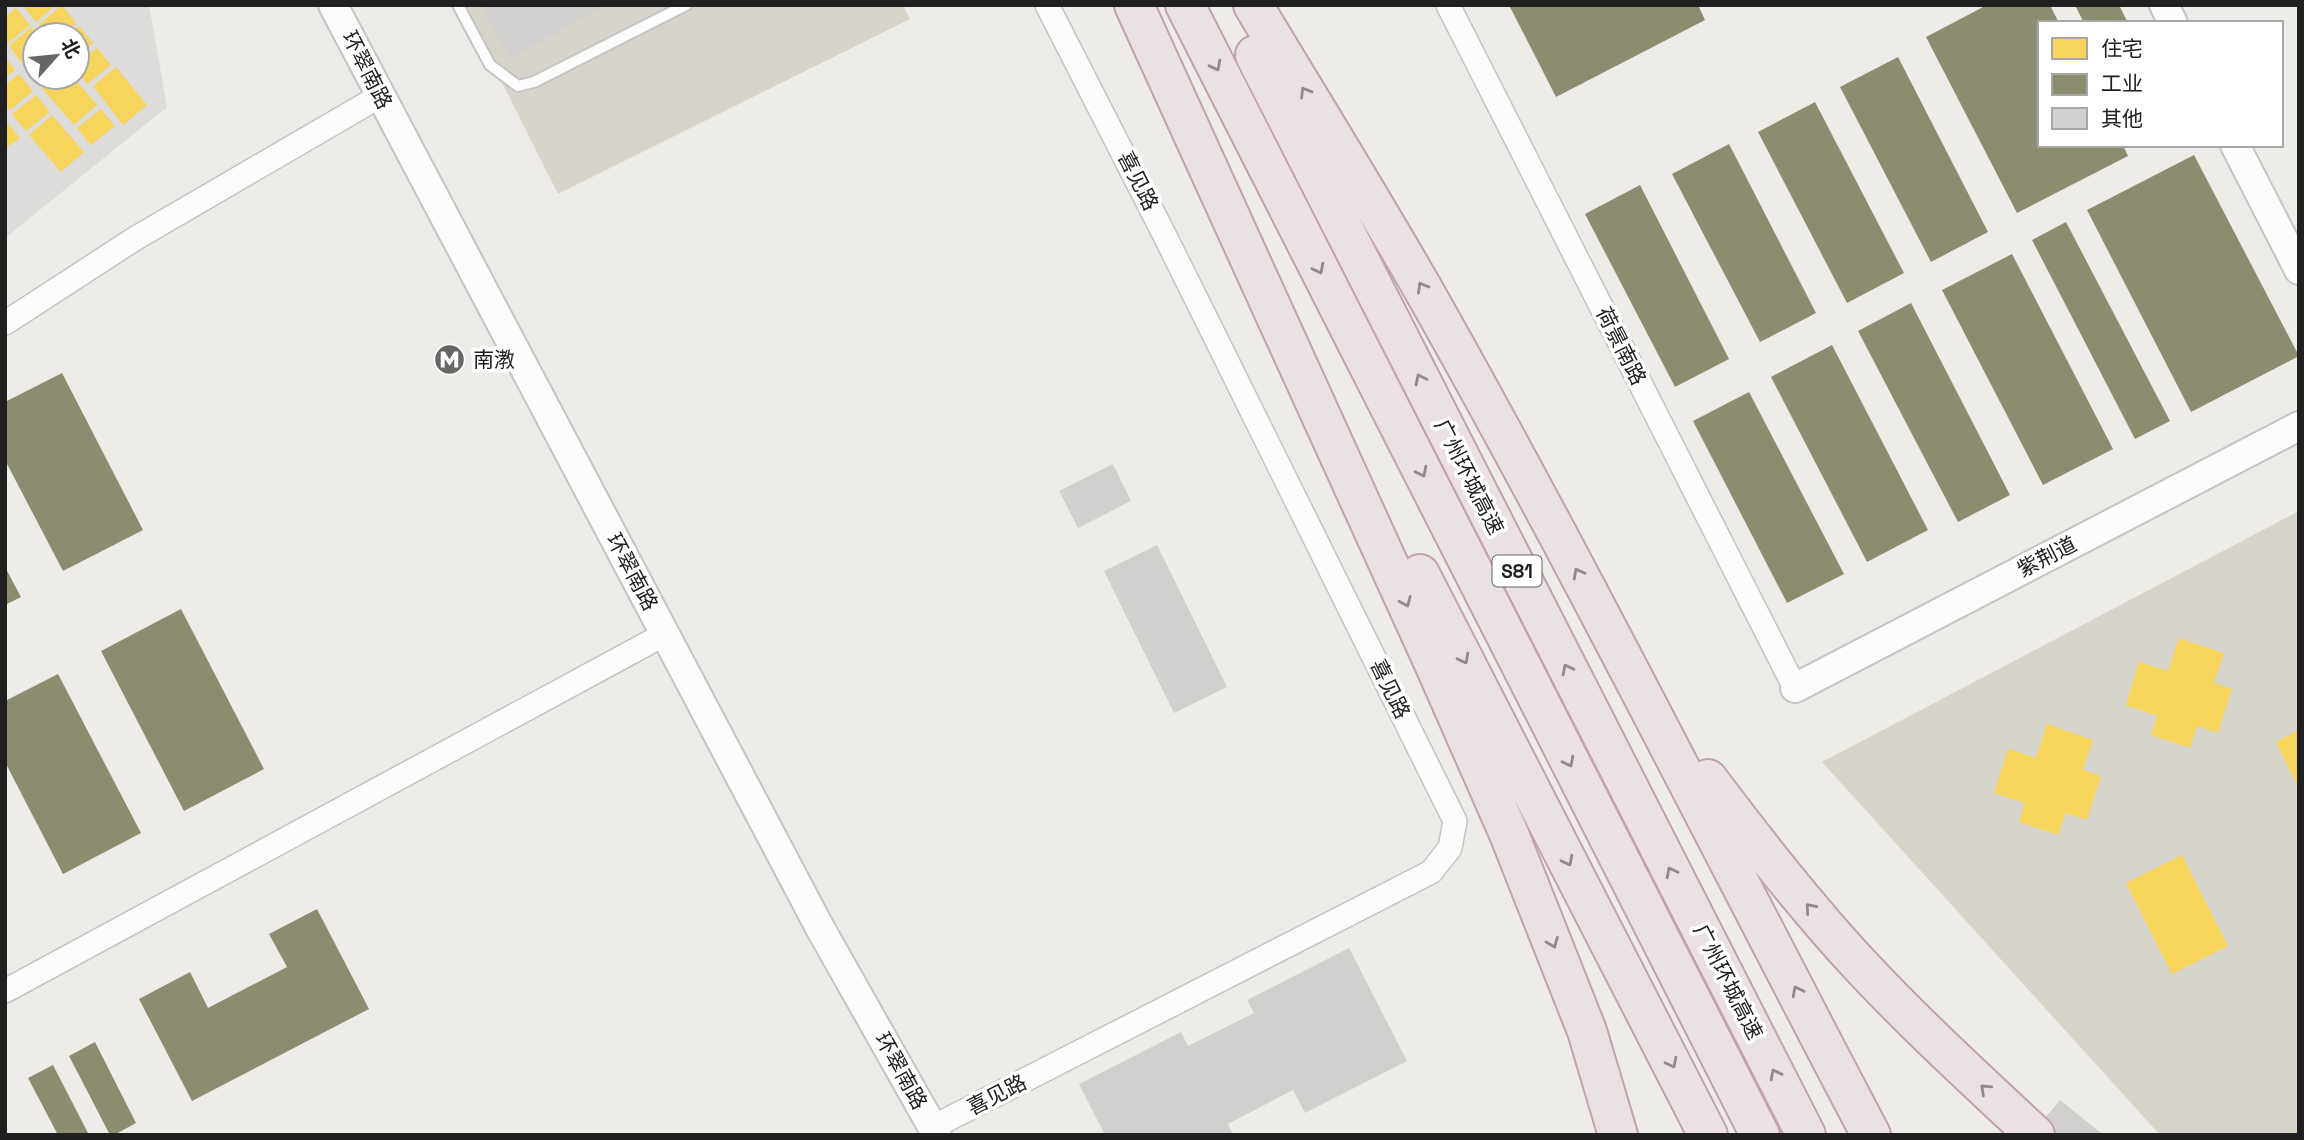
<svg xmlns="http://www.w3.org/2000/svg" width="2304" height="1140" font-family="'Space Grotesk','Noto Sans SC',sans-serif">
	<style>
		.residential { fill: #dddcda; fill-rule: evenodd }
		.construction { fill: #d7d5cb }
		.homes { fill: #f6d55c }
		.industry { fill: #8c8c6e }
		.building { fill: #d2d0ce }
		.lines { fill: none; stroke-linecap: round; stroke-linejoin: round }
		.service-casing { stroke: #c5c4c3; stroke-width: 14 }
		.minor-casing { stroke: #c5c4c3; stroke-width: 26 }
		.tertiary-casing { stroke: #c5c4c3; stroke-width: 32 }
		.motorway-casing { stroke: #c1a2ae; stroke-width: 42 }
		.service { stroke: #fcfcfc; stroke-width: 10 }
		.minor { stroke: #fcfcfc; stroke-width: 23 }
		.tertiary { stroke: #fcfcfc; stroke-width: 28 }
		.motorway { stroke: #eae1e3; stroke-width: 38 }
		.oneway { stroke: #8f8a8b }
		.labels { text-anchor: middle; stroke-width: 7; stroke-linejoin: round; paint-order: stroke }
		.shield { fill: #fff; stroke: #636363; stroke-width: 2 }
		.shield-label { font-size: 19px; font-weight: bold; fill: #202020 }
		.street-label { font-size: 21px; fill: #202020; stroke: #fff }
		.poi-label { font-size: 21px; fill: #202020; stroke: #fff; text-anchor: start }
	</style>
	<rect width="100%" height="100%" fill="#eeece9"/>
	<!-- residential -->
	<path class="residential" d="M5 5H149L167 107 5 238ZM35 35H77V77H35Z"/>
	<!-- construction -->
	<g class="construction">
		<path d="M463 5H903L910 19 558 194Z"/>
		<path d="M2299 511V1135H2160L1822 762Z"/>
	</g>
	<!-- homes -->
	<g class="homes">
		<path d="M23 5H56L36 22Z"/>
		<path d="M62 5 76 23 61 35H47L39 25Z"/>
		<path d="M16 8 30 25 7 44 5 17Z"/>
		<path d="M79 26 93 43 77 56V35H68Z"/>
		<path d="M32 27 39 35H35V54L23 64 9 46Z"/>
		<path d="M97 48 111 65 87 84 77 71V64Z"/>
		<path d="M5 57 15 70 5 78Z"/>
		<path d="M35 60V77H49L39 85 25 68Z"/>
		<path d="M116 67 147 105 123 125 93 86Z"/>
		<path d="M19 74 33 91 10 110 5 105V85Z"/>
		<path d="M55 77H73L97 105 74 125 42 88Z"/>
		<path d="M36 95 50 112 26 131 12 114Z"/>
		<path d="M101 109 115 126 91 145 77 128Z"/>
		<path d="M52 115 84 152 61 172 29 135Z"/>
		<path d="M5 120 20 138 5 149Z"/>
		<path d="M2179 638 2224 653 2214 683 2232 689 2218 733 2197 726 2190 748 2151 735 2157 716 2126 705 2139 662 2168 671Z"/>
		<path d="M2047 724 2093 740 2083 770 2101 776 2087 820 2066 813 2058 835 2019 822 2025 803 1994 793 2008 749 2036 758Z"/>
		<path d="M2299 730V789L2276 742Z"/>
		<path d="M2182 855 2228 946 2172 974 2126 883Z"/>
	</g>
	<!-- industry -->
	<g class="industry">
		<path d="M1509 5H1698L1705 20 1556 97Z"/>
		<path d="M1987 5H2050L2059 23H2040V145H2123L2128 156 2017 213 1926 37Z"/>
		<path d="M2075 5H2119L2128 23H2084Z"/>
		<path d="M1898 57 1988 232 1931 262 1840 87Z"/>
		<path d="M1815 102 1904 273 1847 303 1758 132Z"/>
		<path d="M1729 144 1816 313 1760 342 1672 174Z"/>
		<path d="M2194 155 2299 356 2191 412 2087 210Z"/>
		<path d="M1640 185 1729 359 1675 387 1585 214Z"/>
		<path d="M2066 222 2170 421 2135 439 2032 240Z"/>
		<path d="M2012 254 2113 449 2043 485 1942 290Z"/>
		<path d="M1911 303 2010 495 1958 522 1858 331Z"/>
		<path d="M1832 345 1928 530 1867 562 1771 377Z"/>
		<path d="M62 373 143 530 63 571 5 460V402Z"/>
		<path d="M1749 392 1844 574 1787 603 1693 421Z"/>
		<path d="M5 567 21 597 5 605Z"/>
		<path d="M181 609 264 769 184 811 101 651Z"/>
		<path d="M58 674 141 833 63 874 5 762V701Z"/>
		<path d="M317 909 369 1009 192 1101 139 999 190 972 208 1008 287 967 269 934Z"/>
		<path d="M95 1042 136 1123 114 1135H110L69 1056Z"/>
		<path d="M53 1065 89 1135H58L28 1078Z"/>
	</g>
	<!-- building -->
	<g class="building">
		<path d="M480 5H609L509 59Z"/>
		<path d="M1113 464 1131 501 1078 528 1059 491Z"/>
		<path d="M1157 545 1227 687 1174 713 1104 571Z"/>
		<path d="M1349 948 1407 1061 1305 1113 1293 1090 1228 1124 1233 1135H1105L1079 1084 1181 1032 1188 1046 1254 1013 1247 1000Z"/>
		<path d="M2060 1100 2101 1133 2099 1135H2031Z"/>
	</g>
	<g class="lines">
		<defs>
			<path id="service" d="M458 5 490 65 518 86 534 82 686 5"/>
			<g id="minor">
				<path d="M1448 5 1795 688"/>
				<path d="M5 323 136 238 380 96"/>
				<path d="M5 991 665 634"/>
				<path d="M933 1127 1431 872 1450 848 1455 821 1167 240 1047 5"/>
			</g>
			<g id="tertiary">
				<path d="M333 5 820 928 937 1135"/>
				<path d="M2164 5 2173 23"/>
				<path d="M2235 145 2299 270"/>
				<path d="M1795 688 2299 426"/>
			</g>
			<g id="motorway">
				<path d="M1134 5 1435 666 1509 834 1587 1031 1618 1135"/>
				<path d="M1185 5 1760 1135"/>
				<path d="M1253 5C1310 100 1368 193 1423 289 1580 566 1722 852 1871 1135"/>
				<path d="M1255 55 1806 1135"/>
				<path d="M1420 574 1708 1135"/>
				<path d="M1708 779C1756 843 1805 906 1860 965 1915 1024 1975 1079 2035 1135"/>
			</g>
		</defs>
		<!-- service casing -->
		<use href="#service" class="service-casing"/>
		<!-- minor casing -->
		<use href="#minor" class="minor-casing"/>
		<!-- tertiary casing -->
		<use href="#tertiary" class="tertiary-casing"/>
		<!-- motorway casing -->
		<use href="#motorway" class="motorway-casing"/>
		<!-- service -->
		<use href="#service" class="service"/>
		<!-- minor -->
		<use href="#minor" class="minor"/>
		<!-- tertiary -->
		<use href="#tertiary" class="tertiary"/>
		<!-- motorway -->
		<use href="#motorway" class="motorway"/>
	</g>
	<!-- one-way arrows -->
	<defs><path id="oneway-chevron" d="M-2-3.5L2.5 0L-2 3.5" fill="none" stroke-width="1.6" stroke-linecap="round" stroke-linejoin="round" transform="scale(1.75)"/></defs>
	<g class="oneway">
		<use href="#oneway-chevron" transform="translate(1216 66) rotate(63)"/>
		<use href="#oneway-chevron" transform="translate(1305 92) rotate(-121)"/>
		<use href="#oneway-chevron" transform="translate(1319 269) rotate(63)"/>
		<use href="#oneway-chevron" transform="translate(1422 287) rotate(-120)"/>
		<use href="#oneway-chevron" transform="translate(1420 379) rotate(-117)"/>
		<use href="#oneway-chevron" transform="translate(1422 472) rotate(63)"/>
		<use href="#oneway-chevron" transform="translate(1578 573) rotate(-118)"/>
		<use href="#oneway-chevron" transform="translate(1406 602) rotate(66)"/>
		<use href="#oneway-chevron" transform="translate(1464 659) rotate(63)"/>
		<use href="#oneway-chevron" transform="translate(1567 669) rotate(-117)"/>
		<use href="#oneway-chevron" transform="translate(1569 762) rotate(63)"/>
		<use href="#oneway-chevron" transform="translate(1568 861) rotate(63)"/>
		<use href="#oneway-chevron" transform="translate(1671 872) rotate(-117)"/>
		<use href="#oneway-chevron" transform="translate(1810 908) rotate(-131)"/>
		<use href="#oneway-chevron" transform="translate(1553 943) rotate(68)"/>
		<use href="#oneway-chevron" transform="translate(1797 991) rotate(-117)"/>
		<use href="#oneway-chevron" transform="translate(1672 1063) rotate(63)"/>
		<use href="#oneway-chevron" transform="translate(1775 1074) rotate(-117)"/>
		<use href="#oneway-chevron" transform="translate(1985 1089) rotate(-137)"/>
	</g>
	<!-- icons -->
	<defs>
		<symbol id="metro-disc" viewBox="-11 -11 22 22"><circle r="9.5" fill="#686766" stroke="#fff"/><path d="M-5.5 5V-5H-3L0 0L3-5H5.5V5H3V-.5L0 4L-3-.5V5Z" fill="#fff"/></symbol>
	</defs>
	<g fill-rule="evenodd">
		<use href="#metro-disc" x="432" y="342" width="35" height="35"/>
	</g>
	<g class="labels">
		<!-- shield labels -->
		<rect class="shield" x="1492.5" y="555.5" width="49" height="31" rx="5"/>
		<g class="shield-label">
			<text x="1517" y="578">S81</text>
		</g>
		<!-- street labels -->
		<g class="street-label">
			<text transform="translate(367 70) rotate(63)" y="7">环翠南路</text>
			<text transform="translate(1138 181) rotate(63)" y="7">喜见路</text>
			<text transform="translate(1621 346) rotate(63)" y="7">荷景南路</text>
			<text transform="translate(1469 477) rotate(63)" y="7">广州环城高速</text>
			<text transform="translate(2047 557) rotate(-27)" y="7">紫荆道</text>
			<text transform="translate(632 572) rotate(62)" y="7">环翠南路</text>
			<text transform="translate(1390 689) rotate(64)" y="7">喜见路</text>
			<text transform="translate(1728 982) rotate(63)" y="7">广州环城高速</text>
			<text transform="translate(901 1071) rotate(61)" y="7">环翠南路</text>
			<text transform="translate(997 1095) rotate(-27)" y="7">喜见路</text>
		</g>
		<!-- poi labels -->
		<g class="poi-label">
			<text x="473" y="367">南漖</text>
		</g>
	</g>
	<!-- border -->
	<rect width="2304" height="1140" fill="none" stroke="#202020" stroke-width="14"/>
	<!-- legend -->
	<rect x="2038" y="21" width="245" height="126" fill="#ffffff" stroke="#a6a6a6" stroke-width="2"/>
	<rect x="2052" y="38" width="35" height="21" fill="#f6d55c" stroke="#a6a6a6" stroke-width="2"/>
	<text x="2101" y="56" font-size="21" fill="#202020">住宅</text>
	<rect x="2052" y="74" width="35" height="21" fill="#8c8c6e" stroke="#a6a6a6" stroke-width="2"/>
	<text x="2101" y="91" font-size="21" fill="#202020">工业</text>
	<rect x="2052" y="108" width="35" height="21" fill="#d2d0ce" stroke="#a6a6a6" stroke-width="2"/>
	<text x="2101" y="126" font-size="21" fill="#202020">其他</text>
	<!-- north arrow -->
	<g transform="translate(56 56) rotate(63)"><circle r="33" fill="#ffffff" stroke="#a6a6a6" stroke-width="2"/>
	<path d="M0-5L12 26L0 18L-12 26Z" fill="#686766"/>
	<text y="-10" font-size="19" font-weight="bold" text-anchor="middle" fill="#202020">北</text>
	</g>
</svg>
